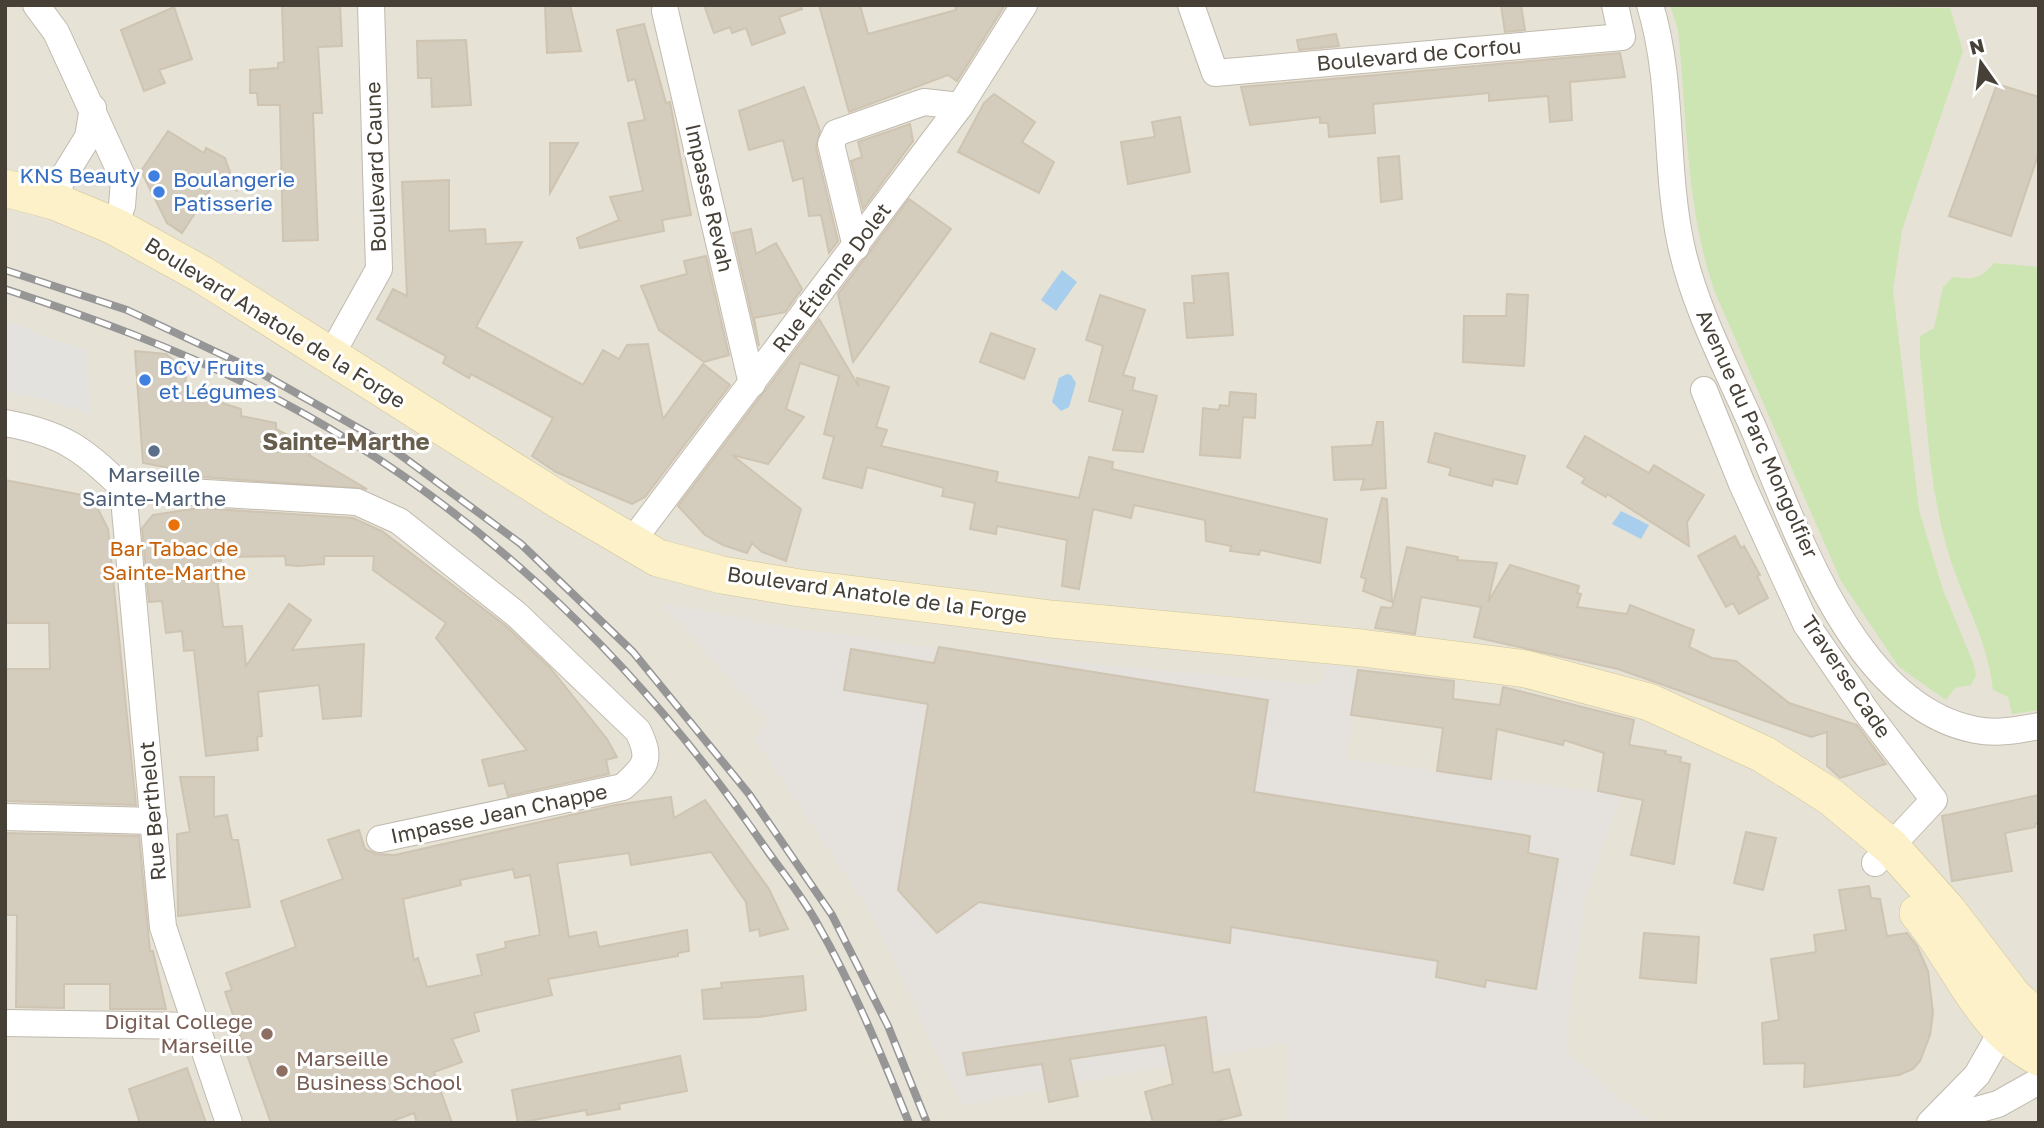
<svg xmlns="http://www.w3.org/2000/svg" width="2044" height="1128" font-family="'Golos Text',sans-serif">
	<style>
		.residential { fill: #e6e2d6 }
		.industrial { fill: #e5e1dc }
		.green { fill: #cde5b2 }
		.parking { fill: #e4e2df }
		.water { fill: #a7ceec }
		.building { fill: #d4ccbd; stroke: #cec4b1; stroke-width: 2; fill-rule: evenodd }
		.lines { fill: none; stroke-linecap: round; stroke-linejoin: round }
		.minor-casing { stroke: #c1baae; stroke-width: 28 }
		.secondary-casing { stroke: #d0c499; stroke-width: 38 }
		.minor { stroke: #fff; stroke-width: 26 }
		.secondary { stroke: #fcf1c9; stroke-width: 37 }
		.rail-casing { stroke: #969696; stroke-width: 8 }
		.rail { stroke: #fff; stroke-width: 5; stroke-dasharray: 16; stroke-linecap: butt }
		.shop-dot { fill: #3f7fe0; stroke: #fff; stroke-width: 2.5 }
		.service-dot { fill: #5c6f8a; stroke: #fff; stroke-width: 2.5 }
		.food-dot { fill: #e8710a; stroke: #fff; stroke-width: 2.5 }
		.education-dot { fill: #8d6e63; stroke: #fff; stroke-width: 2.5 }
		.labels { text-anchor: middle; stroke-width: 6; stroke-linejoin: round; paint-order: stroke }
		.street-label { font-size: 21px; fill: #464037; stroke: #fff }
		.shop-label { font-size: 21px; fill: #366cbe; stroke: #fff; text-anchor: start }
		.service-label { font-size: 21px; fill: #4e5e75; stroke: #fff }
		.food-label { font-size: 21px; fill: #c56008; stroke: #fff }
		.education-label { font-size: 21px; fill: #785e54; stroke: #fff; text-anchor: end }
		.quarter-label { font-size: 24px; font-weight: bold; fill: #685e4e; stroke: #fff }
	</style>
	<rect width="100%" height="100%" fill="#f3f0e8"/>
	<!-- residential -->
	<rect class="residential" x="5" y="5" width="2034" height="1118"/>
	<!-- industrial -->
	<path class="industrial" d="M659 601 770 624 940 649 1320 685 1326 665 1358 669 1347 759 1621 795 1586 896 1571 994 1568 1052 1628 1106 1653 1119 1651 1123H1285L1288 1042 962 1106 869 910 755 739 767 721Z"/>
	<!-- green -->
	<g class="green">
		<path d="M1670 5 1950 8 1963 51 1902 230 1893 290 1919 510 1943 590 1974 665 1976 675 1971 685 1955 688 1946 700 1899 667 1841 581 1714 290C1686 207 1687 117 1678 30Z"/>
		<path d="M1994 263 2039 267V710L2012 714 2008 697 1993 690C1987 635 1961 599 1947 548 1929 486 1927 420 1920 357V336L1934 328 1943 287 1953 277C1973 280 1981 279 1994 263Z"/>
	</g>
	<!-- parking -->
	<path class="parking" d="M5 319 53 340 86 349 90 414 44 399 5 392Z"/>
	<!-- water -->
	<g class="water">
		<path d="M1062 270 1077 282 1056 311 1041 300Z"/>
		<path d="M1067 374 1071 375 1076 383 1069 407 1061 411 1052 402 1059 378Z"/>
		<path d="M1621 511 1649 525 1641 539 1612 524Z"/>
	</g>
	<!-- building -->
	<g class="building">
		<path d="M282 5H340L342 46 318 47 322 113H313L318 240 283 241 280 105H258L257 93H250V70L278 68V63L284 62Z"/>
		<path d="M545 5H570L581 51 547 53Z"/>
		<path d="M704 5H801L802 9 779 17 785 33 752 45 746 28 732 33 730 27 714 33Z"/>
		<path d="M819 5H860L868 34 956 10 955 5H1005L957 81 948 75 849 112Z"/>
		<path d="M1501 5H1521L1525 30 1505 32Z"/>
		<path d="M174 7 192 59 159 70 165 83 144 91 121 30Z"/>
		<path d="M644 24 666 103 670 102 691 215 662 220 664 231 580 248 577 238 619 220 610 197 643 191 628 123 645 120 635 79 628 81 617 30Z"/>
		<path d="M1336 34 1339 46 1299 50 1297 40Z"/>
		<path d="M466 40 471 105 432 107 431 78H418L417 41Z"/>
		<path d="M1620 53 1625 77 1570 82 1572 120 1550 122 1548 96 1489 101V93L1373 104 1375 133 1329 137 1328 123H1320V117L1250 125 1241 87Z"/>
		<path d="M1997 84 2039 97V152L2011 236 1949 216Z"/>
		<path d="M804 87 820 131 816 148 838 241 829 253 821 215 809 216 803 178 793 181 783 140 749 150 739 111Z"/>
		<path d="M994 94 1035 122 1022 142 1054 162 1039 193 958 152 984 103Z"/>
		<path d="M1180 117 1190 172 1128 184 1121 142 1155 137 1152 122Z"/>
		<path d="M910 124 913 141 863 209 851 161 862 157 858 142Z"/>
		<path d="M168 131 204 153 206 148 225 158 236 190 217 179 182 233 167 223 141 171Z"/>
		<path d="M550 143H578L550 193Z"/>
		<path d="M1399 156 1402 199 1381 202 1378 158Z"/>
		<path d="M449 180V231L485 229 486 244 522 242 476 327 583 385 603 350 619 359 627 345 648 344 663 419 703 364 730 385 645 497 632 504 556 472 532 456 553 418 471 374 469 378 443 363 446 356 377 319 393 289 407 296 402 182Z"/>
		<path d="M909 199 951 229 853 362 838 294Z"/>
		<path d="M751 229 756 254 776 243 802 289 785 312 754 318 759 346 733 233Z"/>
		<path d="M706 256 729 355 704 362 659 330 641 286 687 274 684 261Z"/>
		<path d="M1228 273 1233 335 1187 338 1184 303H1194L1192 276Z"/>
		<path d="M1507 294 1528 295 1524 366 1463 362 1464 316H1506Z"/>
		<path d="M1100 295 1145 310 1123 375 1135 378 1132 390 1157 396 1143 452 1113 450 1123 410 1089 401 1103 346 1086 340Z"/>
		<path d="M819 319 859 387 857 378 889 387 876 427 887 430 881 446 998 472 996 482 1079 498 1089 457 1113 462 1112 469 1327 519 1320 563 1260 550 1259 555 1230 551 1231 546 1206 541 1205 520 1134 505 1131 518 1093 509 1079 589 1062 586 1067 540 997 526 996 534 970 529 975 503 942 496 944 488 867 467 862 488 823 478 834 437 824 434 839 376 800 363 786 409 804 417 768 464 732 455 801 509 786 561 762 552 752 543 747 553 723 545 705 535 678 506Z"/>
		<path d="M991 333 1035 349 1024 379 980 362Z"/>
		<path d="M135 351 166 354 180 366 179 377H186L184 391 241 409V416L276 423V429L312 448 309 455 367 489 201 477V474L143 463Z"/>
		<path d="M1230 392 1256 394 1255 418 1243 417 1240 458 1200 455 1203 408 1219 410 1220 405 1229 406Z"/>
		<path d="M1377 422H1383L1386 488 1361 490 1364 479 1334 480 1332 447 1372 445Z"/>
		<path d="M1435 433 1525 456 1517 484 1494 479 1492 486 1449 475 1451 468 1428 462Z"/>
		<path d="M1585 436 1649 473 1654 465 1704 495 1687 522 1689 546 1607 494 1606 497 1582 483 1585 478 1567 467Z"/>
		<path d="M5 480 92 497 108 529 136 805 5 801V669H50L49 623H5Z"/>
		<path d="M1382 498 1387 499 1392 602 1363 591 1366 579 1361 577Z"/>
		<path d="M199 508 353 518 382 531 506 626 551 669 607 739 617 757 606 760 609 774 508 796 504 783 489 786 482 760 527 750 436 638 446 623 373 570 374 556H324V564L298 566 286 565 285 556 221 557V561H215L223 627 242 626 246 666 289 604 311 620 292 650 364 644 361 716 323 719 319 685 258 692 262 736 257 737 258 750 206 756 194 650 184 651 182 631 166 633 162 601 149 602 142 528 153 515Z"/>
		<path d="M1735 536 1741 548 1744 546 1760 575 1757 576 1768 598 1739 614 1733 603 1726 607 1698 556Z"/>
		<path d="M1407 547 1458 557 1457 560 1497 563 1488 602 1510 565 1579 586 1577 593 1581 594 1577 607 1627 614 1630 605 1694 630 1689 647 1712 658 1736 661 1789 703 1857 725 1886 764 1840 778 1827 766V732L1811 737 1618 669 1474 637 1481 607 1421 597 1415 634 1375 628 1381 607 1392 608Z"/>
		<path d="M939 647 1268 700 1254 792 1530 836 1528 853 1558 859 1536 989 1486 980 1485 987 1436 977 1438 961 1231 927 1230 943 979 902 937 933 898 890 928 704 844 690 851 649 934 663Z"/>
		<path d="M1358 670 1454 681 1453 699 1500 705 1503 687 1634 720 1629 745 1666 751 1665 754 1681 757 1680 762 1690 764 1674 864 1631 855 1643 800 1598 791 1604 753 1564 740 1563 745 1497 729 1491 779 1437 771 1443 728 1351 715Z"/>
		<path d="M180 777H214V817L227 815 232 840H238L250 907 178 916 177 834 190 832Z"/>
		<path d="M2039 795V823L2035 824V827L2005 833 2012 871 1952 881 1942 816Z"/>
		<path d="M671 797 674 818 705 800 769 889 788 929 760 936 759 929 750 931 746 902 711 852 631 865 629 853 557 863 569 937 596 932 599 947 687 930 689 951 678 953V956L548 979 552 995 474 1013 479 1031 452 1039 462 1062 434 1072 452 1123H417L414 1113 387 1123H271L225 992 232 990 226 973 296 947 281 901 343 879 328 840 359 830 365 849 376 854 395 855 615 805ZM513 869 515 878 530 875 540 935 505 942 506 948 477 955 482 975 427 987 418 958 414 960 403 899 461 885 460 880Z"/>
		<path d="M1746 832 1776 838 1763 890 1734 883Z"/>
		<path d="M5 833 139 836 150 951H153L166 1009H110V984H64V1008L16 1007 17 915H5Z"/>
		<path d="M1869 886 1871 898 1880 899 1887 936 1907 933 1917 946 1928 971 1933 1013 1930 1035 1920 1061 1913 1069 1899 1075 1804 1087 1805 1063 1764 1064 1762 1023 1779 1020 1771 959 1816 952 1814 935 1846 930 1839 890Z"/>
		<path d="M1644 933 1699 937 1696 983 1640 978Z"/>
		<path d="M803 976 806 1010 758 1017 704 1019 702 990 722 988 721 983Z"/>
		<path d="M1206 1017 1213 1073 1229 1069 1241 1115 1209 1123H1153L1145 1092 1173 1084 1165 1045 1070 1059 1078 1096 1049 1102 1042 1064 967 1075 963 1053Z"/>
		<path d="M680 1056 687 1091 619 1104 620 1109 587 1115 586 1110 518 1123 512 1090Z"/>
		<path d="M187 1068 206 1123H140L129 1089Z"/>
	</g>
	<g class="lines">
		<defs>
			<g id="minor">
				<path d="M36 5 56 32 124 180 122 206 114 226"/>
				<path d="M1191 5 1215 73 1622 37 1615 5"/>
				<path d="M1650 5C1674 84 1664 166 1681 245 1695 310 1729 372 1755 432 1797 531 1854 707 1976 730 1997 734 2018 730 2039 726"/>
				<path d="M665 11 752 384"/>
				<path d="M54 201 62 179 88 137 93 108"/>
				<path d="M856 247 831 144 836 133 924 102 960 106"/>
				<path d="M330 357 379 269 371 5"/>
				<path d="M1704 390 1742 484 1806 624 1866 711 1934 800 1875 863"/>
				<path d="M5 423C61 433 84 449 123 488"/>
				<path d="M123 488 357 502 399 521 516 614 638 731C652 760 646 766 623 787L380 839"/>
				<path d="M123 488 163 927 229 1123"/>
				<path d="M630 544 960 106 1024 5"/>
				<path d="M5 817 154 821"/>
				<path d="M5 1023 194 1026"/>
				<path d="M1933 1122 1998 1104 2039 1081"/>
				<path d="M1930 1123 1977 1075 2002 1031 2013 1019"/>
			</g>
			<g id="secondary">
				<path d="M5 188 54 201 114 226 201 274 559 500 658 558 722 575 800 588 1051 619 1362 648 1526 669 1649 702 1763 754 1831 797 1891 847 1948 911 2013 996 2039 1020"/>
				<path d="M1918 913C1959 960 1980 1028 2039 1057"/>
			</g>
		</defs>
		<!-- minor casing -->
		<use href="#minor" class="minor-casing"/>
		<!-- secondary casing -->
		<use href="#secondary" class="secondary-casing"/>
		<!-- minor -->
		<use href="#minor" class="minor"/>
		<!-- secondary -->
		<use href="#secondary" class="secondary"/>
		<defs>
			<g id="rail">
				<path d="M5 270 127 310 259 372 383 442 521 544 633 652 749 794 832 915 888 1026 927 1123"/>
				<path d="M5 289C89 317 170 346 249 385 459 488 633 654 764 846 782 872 803 897 818 925 854 988 882 1056 909 1123"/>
			</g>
		</defs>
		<!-- rail casing -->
		<use href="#rail" class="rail-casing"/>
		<!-- rail -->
		<use href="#rail" class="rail"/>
	</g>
	<!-- markers -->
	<g class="shop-dot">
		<circle cx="154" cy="176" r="7"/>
		<circle cx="159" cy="192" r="7"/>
		<circle cx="145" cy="380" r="7"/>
	</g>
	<circle class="service-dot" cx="154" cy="451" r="7"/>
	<circle class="food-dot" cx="174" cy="525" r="7"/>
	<g class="education-dot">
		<circle cx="267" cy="1034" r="7"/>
		<circle cx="282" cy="1071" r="7"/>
	</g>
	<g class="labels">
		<!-- street labels -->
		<g class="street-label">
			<text transform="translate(1419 55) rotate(-5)" y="7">Boulevard de Corfou</text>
			<text transform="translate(376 167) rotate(-92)" y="7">Boulevard Caune</text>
			<text transform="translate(709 198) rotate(77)" y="7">Impasse Revah</text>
			<text transform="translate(832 278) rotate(-53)" y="7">Rue Étienne Dolet</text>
			<text transform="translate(275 323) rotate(32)" y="7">Boulevard Anatole de la Forge</text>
			<text transform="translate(1757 434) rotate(66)" y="7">Avenue du Parc Mongolfier</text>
			<text transform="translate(877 595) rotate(8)" y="7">Boulevard Anatole de la Forge</text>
			<text transform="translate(1846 677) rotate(56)" y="7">Traverse Cade</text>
			<text transform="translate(153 811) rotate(-95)" y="7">Rue Berthelot</text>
			<text transform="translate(499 814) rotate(-12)" y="7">Impasse Jean Chappe</text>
		</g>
		<!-- shop labels -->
		<g class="shop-label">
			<text x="140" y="183" text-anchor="end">KNS Beauty</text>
			<text x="173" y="187">Boulangerie<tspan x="173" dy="24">Patisserie</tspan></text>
			<text x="159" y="375">BCV Fruits<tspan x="159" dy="24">et Légumes</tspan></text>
		</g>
		<!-- service labels -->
		<g class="service-label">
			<text x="154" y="482">Marseille<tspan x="154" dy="24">Sainte-Marthe</tspan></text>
		</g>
		<!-- food labels -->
		<g class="food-label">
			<text x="174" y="556">Bar Tabac de<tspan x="174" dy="24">Sainte-Marthe</tspan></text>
		</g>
		<!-- education labels -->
		<g class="education-label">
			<text x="253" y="1029">Digital College<tspan x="253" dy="24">Marseille</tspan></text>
			<text x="296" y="1066" text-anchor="start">Marseille<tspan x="296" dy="24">Business School</tspan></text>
		</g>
		<!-- quarter labels -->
		<g class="quarter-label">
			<text x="346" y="450">Sainte-Marthe</text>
		</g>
	</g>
	<!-- border -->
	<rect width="2044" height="1128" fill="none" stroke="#464037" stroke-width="14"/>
	<!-- north arrow -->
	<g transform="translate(1981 63) rotate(346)" stroke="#ffffff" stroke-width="5" paint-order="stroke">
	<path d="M0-5L12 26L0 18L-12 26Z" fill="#464037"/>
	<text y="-10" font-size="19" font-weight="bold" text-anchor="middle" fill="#464037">N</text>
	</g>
</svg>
